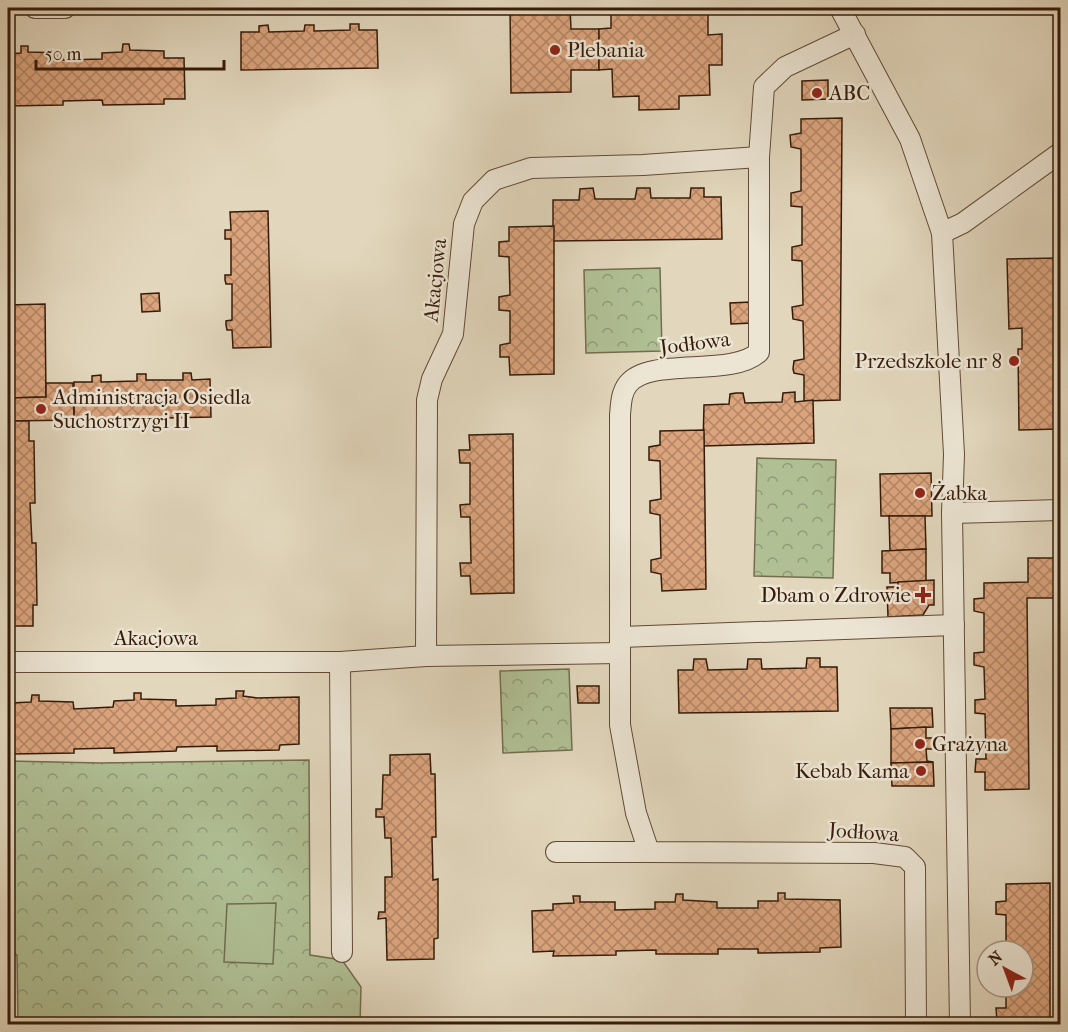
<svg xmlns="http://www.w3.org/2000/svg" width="1068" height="1032" font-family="'IM FELL French Canon',serif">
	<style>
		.park { fill: url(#park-crowns); stroke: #736d4e; stroke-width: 1.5 }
		.pitch { fill: #b0bf94; stroke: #736d4e; stroke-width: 1.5 }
		.building { fill: url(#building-cross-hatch); stroke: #361b09; stroke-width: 1.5 }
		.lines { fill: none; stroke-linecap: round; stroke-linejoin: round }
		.minor-casing { stroke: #614a36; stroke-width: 22 }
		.minor { stroke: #ece5d4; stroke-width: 20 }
		.poi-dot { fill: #8f2418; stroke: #ece5d4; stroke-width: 2 }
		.labels { text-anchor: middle; stroke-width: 5; stroke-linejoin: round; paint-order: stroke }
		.poi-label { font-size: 21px; fill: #361b09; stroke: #ece5d4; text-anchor: start }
		.street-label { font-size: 21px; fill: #361b09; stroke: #ece5d4 }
	</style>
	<defs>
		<pattern id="park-crowns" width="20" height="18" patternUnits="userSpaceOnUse" patternTransform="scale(1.5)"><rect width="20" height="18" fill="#b0bf94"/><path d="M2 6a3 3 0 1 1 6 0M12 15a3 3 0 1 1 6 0" fill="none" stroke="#909a77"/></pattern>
		<pattern id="building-cross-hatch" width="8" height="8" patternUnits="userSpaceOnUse" patternTransform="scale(1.5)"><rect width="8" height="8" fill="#dba47d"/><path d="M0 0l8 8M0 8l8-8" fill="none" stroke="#b28565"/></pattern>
	</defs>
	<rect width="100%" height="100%" fill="#e2d7bd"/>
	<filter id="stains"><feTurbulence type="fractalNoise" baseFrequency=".00333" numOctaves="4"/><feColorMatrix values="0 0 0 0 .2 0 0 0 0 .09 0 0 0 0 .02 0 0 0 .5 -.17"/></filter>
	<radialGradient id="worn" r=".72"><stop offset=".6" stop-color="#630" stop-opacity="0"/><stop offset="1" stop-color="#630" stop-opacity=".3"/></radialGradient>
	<!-- park -->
	<g class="park">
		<path d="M660 268 662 351 586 353 584 270Z"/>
		<path d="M757 458 836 460 833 578 754 576Z"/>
		<path d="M569 669 572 750 503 753 500 671Z"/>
		<path d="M309 760 310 955 342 960 361 987 360 1024H18L17 955 8 950V761L100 763Z"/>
	</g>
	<!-- pitch -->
	<path class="pitch" d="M276 903 273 964 224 962 227 904Z"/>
	<!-- building -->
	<g class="building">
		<path d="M510 8H570L571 29H599V70H571V92L511 93Z"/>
		<path d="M611 8H708V35L722 34V65H709L710 95 679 96V109L639 110V96L613 97 612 69 599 70V29L611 28Z"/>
		<path d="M350 24H359V30H377L378 68 241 70V32H259V26L268 25 269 32 304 31 305 25H314V31L350 30Z"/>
		<path d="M123 44H129L130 50 164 51V58H184L185 99H164V104L103 105 102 100 63 101V105L8 106V54L21 53V46H28V52L62 53 63 60 102 59V53L122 52Z"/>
		<path d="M828 80V99L802 100V81Z"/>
		<path d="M842 118 840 400 804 401V375L794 373 793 369 794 361 804 359 803 321 793 319 792 307 803 305 802 261 792 260V247L802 245V207L791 206V193L801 191V149L791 147 790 135 801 133V119Z"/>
		<path d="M593 188 595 199H635L637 188H650L651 198H690L691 188H704V197H721L722 239 553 241V200H579L580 189Z"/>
		<path d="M268 211 271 347 233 348 232 330H227L226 325V321L232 320V284H226L225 280V275H231V239H225V230H231L230 212Z"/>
		<path d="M554 226V374L510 375 509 357H500V345L510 343V311L499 310V297L510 295 509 257 499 256V242L509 241V227Z"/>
		<path d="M1060 258 1059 429 1019 430 1018 349H1022V328L1009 329 1007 259Z"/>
		<path d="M159 293 160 311 142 312 141 294Z"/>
		<path d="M751 302 752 323 731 324 730 303Z"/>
		<path d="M45 304 46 397 8 398V305Z"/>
		<path d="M183 373H191L192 380 210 379 211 417 74 420V382H92V376L101 375V382L137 381V374H146V380H183Z"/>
		<path d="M46 383H73L74 420 8 421V398L46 397Z"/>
		<path d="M795 392V402L813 400 814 443 703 446 704 405 729 404 730 394 736 393H743L745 403 782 402 783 393Z"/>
		<path d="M8 421H29V441H34L35 503H30L32 543H36L37 605H33V626H8Z"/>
		<path d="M704 430 706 589 662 591 661 574 651 572V560L661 558 660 515 650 513V501L661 499 660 461 649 460V447L660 445V431Z"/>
		<path d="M513 434 514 593 471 594 470 576H461L460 563H471L470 517H461L460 505 470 504V463H460L459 450H470L469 435Z"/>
		<path d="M931 473 932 516H881L880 474Z"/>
		<path d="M889 516H925L926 549 890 551Z"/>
		<path d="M1055 547H1060V598H1027L1029 789 985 790V772H975L976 759H986L985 714 975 713V700L985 699 984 667 974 665V653L984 652V613L974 611V599L984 598V583L1028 582V558H1054Z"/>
		<path d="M926 549V581L890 583V573H882V551Z"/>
		<path d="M934 580V605H929L923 615 888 617 887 587H898V582Z"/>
		<path d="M807 658H820V667H837L838 711 679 713 678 670H693L694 659H706L708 670 747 669 748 659H761L762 669 806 668Z"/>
		<path d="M577 686H599V703H578Z"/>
		<path d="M236 691H244L243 696 257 698 299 697V744L280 745 279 750 217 751V746L177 747 176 751 114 753V748L74 749V753L12 754V750H8V709H11V703L31 702 32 695H39V701L73 702 74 709 113 707 114 701 134 700V693H141V699L176 700V706L216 705V699L236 698Z"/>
		<path d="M890 708H932L933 727 891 729Z"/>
		<path d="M926 727V738H933L932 749H926L927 761 933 762 891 763V729Z"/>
		<path d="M430 754 431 774H435L436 837H432L433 880 438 879V938L434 939V959L387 960 386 918 378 919 379 912H385V877H392L391 838H385L384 817H376V809H382L383 775H390V755Z"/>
		<path d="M933 762 934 786H892L891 763Z"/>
		<path d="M1050 883V1024H1007V1021H997L996 1008H1006V987H1023V951H1006V915L996 914V902L1006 901V884Z"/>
		<path d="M778 893H785V899L840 900 841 947 820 948V952L758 953V949H718V954H656V950L616 951V955L553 956 554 951 533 952 532 911 553 910V904L574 903 573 896H580V902H615V910L655 909V902H675L676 894H683V900L717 902V908H758V901H778Z"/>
	</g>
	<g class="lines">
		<defs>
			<g id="minor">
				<path d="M35 8H65"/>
				<path d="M840 8 910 139 942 233 954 454 952 513 960 1024"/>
				<path d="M855 34 785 67 764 87 759 157V352C732 378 650 356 628 384 621 393 621 404 620 415V725L636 813 649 852 874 853 905 857 915 867 916 1024"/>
				<path d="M942 233 963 223 1060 153"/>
				<path d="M952 513 1060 510"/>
				<path d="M621 637 954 625"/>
				<path d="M426 656 427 400 432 379 453 334 464 224 473 201 494 180 531 168 643 165 759 157"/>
				<path d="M8 662H340L426 656 620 653"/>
				<path d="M340 662 342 952"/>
				<path d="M556 852H649"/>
			</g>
		</defs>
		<!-- minor casing -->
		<use href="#minor" class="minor-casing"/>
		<!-- minor -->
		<use href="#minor" class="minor"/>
	</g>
	<!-- markers -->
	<g class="poi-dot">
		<circle cx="555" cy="50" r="6"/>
		<circle cx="817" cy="93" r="6"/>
		<circle cx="1014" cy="361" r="6"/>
		<circle cx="41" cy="409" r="6"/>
		<circle cx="920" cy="493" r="6"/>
		<path d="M920 586h6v6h6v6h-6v6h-6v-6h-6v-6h6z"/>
		<circle cx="920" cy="744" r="6"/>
		<circle cx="921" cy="771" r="6"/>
	</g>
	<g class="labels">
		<!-- poi labels -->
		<g class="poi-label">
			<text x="567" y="57">Plebania</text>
			<text x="829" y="100">ABC</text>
			<text x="1002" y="368" text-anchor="end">Przedszkole nr 8</text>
			<text x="53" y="404">Administracja Osiedla<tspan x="53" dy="24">Suchostrzygi II</tspan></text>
			<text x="932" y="500">Żabka</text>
			<text x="911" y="602" text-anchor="end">Dbam o Zdrowie</text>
			<text x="932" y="751">Grażyna</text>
			<text x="909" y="778" text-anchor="end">Kebab Kama</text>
		</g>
		<!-- street labels -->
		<g class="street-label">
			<text transform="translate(435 280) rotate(-84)" y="7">Akacjowa</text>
			<text transform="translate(695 343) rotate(-7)" y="7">Jodłowa</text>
			<text x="156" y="645">Akacjowa</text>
			<text transform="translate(864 832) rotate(4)" y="7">Jodłowa</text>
		</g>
	</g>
	<!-- margin -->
	<rect width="1068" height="1032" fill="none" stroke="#e2d7bd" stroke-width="30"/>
	<rect x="9" y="9" width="1050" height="1014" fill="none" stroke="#361b09" stroke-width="3"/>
	<rect x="15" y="15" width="1038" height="1002" fill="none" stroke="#361b09" stroke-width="1.5"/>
	<!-- north arrow -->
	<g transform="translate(1005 969) rotate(319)"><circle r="28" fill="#ece5d4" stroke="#a39483" stroke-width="1.5"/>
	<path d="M0-4.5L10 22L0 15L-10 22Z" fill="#8f2418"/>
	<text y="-9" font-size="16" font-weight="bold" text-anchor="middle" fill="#361b09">N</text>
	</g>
	<!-- scale -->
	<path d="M36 60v9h188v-9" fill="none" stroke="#361b09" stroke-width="3"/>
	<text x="45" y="60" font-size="18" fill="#361b09" stroke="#ece5d4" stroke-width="4.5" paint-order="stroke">50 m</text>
	<rect width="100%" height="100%" filter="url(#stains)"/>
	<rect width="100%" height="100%" fill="url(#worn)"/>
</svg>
